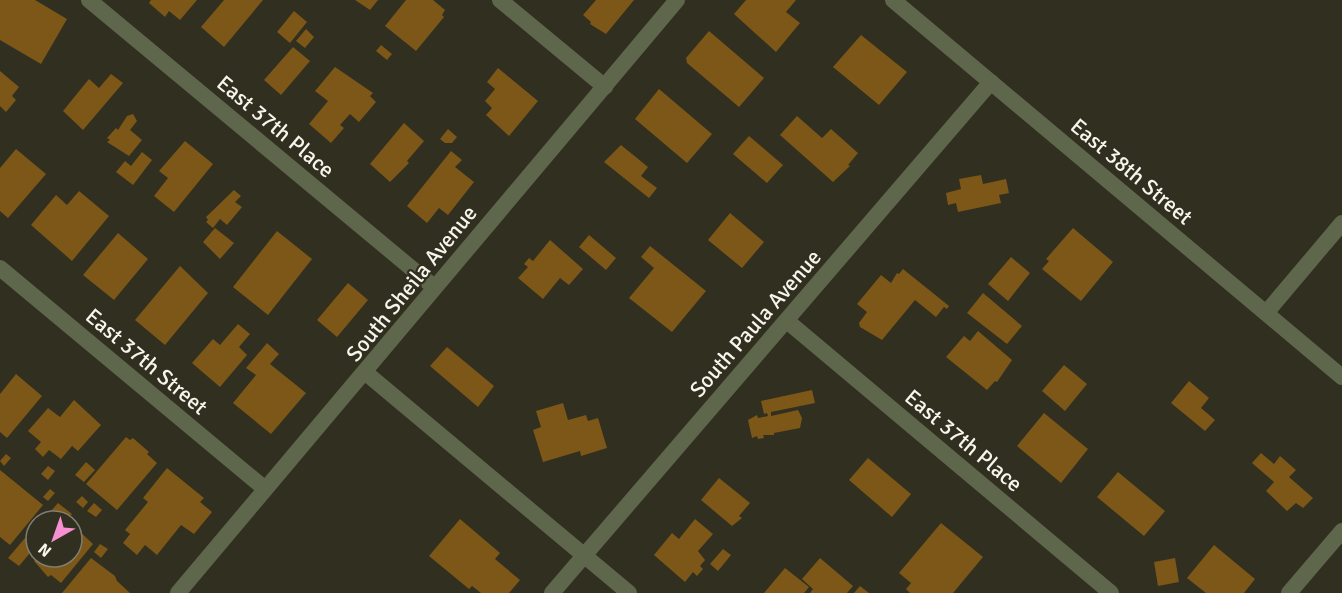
<svg xmlns="http://www.w3.org/2000/svg" width="1342" height="593" font-family="Signika,sans-serif">
	<style>
		.building { fill: #7c5717 }
		.lines { fill: none; stroke-linecap: round; stroke-linejoin: round }
		.minor { stroke: #5e674c; stroke-width: 16 }
		.labels { text-anchor: middle; stroke-width: 4.5; stroke-linejoin: round; paint-order: stroke }
		.street-label { font-size: 22px; fill: #f7f5ec; stroke: #312f20 }
	</style>
	<rect width="100%" height="100%" fill="#312f20"/>
	<!-- building -->
	<g class="building">
		<path d="M0 0H35L67 19 41 64 0 40Z"/>
		<path d="M151 0H197L180 20 169 11 165 17 149 3Z"/>
		<path d="M224 0H263L224 47 201 27Z"/>
		<path d="M355 0H378L370 10Z"/>
		<path d="M406 0H433L445 10 442 15 444 17 416 51 385 26Z"/>
		<path d="M596 0H634L606 34 590 24 591 22 583 15Z"/>
		<path d="M746 0H796L786 12 800 23 776 52 734 14Z"/>
		<path d="M294 11 307 22 290 43 277 32Z"/>
		<path d="M306 29 314 37 305 48 296 41Z"/>
		<path d="M709 31 764 78 739 107 687 63 686 58Z"/>
		<path d="M861 35 907 72 879 105 833 67Z"/>
		<path d="M381 45 392 54 387 60 376 51Z"/>
		<path d="M293 47 310 61 281 95 264 80Z"/>
		<path d="M335 67 373 93 370 96 376 102 359 122 350 114 340 125 344 128 331 143 309 124 328 101 315 91Z"/>
		<path d="M498 68 538 101 509 136 486 115 492 108 485 101 495 89 487 82Z"/>
		<path d="M0 71 19 87 12 96 16 100 6 112 0 106Z"/>
		<path d="M111 74 123 83 83 130 63 111 89 79 99 88Z"/>
		<path d="M659 89 712 134 687 163 635 119Z"/>
		<path d="M133 114 137 121 130 130 142 140 129 156 107 142 110 140 107 138 116 128 118 130 127 116Z"/>
		<path d="M797 116 822 138 831 129 858 153 848 165 850 166 833 182 780 135Z"/>
		<path d="M404 123 424 141 407 161 409 163 390 182 370 164Z"/>
		<path d="M448 129 457 137 452 143H445L440 139Z"/>
		<path d="M749 136 783 165 767 183 733 154Z"/>
		<path d="M185 141 213 164 174 212 154 196 168 178 159 171Z"/>
		<path d="M621 145 648 167 641 176 657 188 649 198 604 162Z"/>
		<path d="M16 149 46 174 8 218 0 211V168Z"/>
		<path d="M451 151 462 160 455 167 474 182 448 215 439 208 427 223 407 206Z"/>
		<path d="M142 152 152 160 133 185 116 172 125 161 131 166Z"/>
		<path d="M981 175 983 184 1006 179 1009 193 999 195 1001 203 958 212 956 203 948 205 946 193 961 189 959 179Z"/>
		<path d="M234 190 241 196 235 202 242 207 227 225 220 219 213 228 206 222 208 220 206 217Z"/>
		<path d="M79 191 109 216 72 261 31 225 56 195 67 205Z"/>
		<path d="M730 213 764 242 742 268 708 240Z"/>
		<path d="M215 228 234 243 220 259 203 242Z"/>
		<path d="M1073 228 1113 262 1081 301 1042 269 1049 261 1046 259Z"/>
		<path d="M277 231 312 259 268 315 233 287Z"/>
		<path d="M118 233 148 259 114 300 83 275Z"/>
		<path d="M589 235 616 258 606 270 579 247Z"/>
		<path d="M550 240 583 269 569 285 560 278 543 299 518 278 528 267 524 264 529 258 533 261Z"/>
		<path d="M650 246 706 291 672 332 629 298 654 268 641 257Z"/>
		<path d="M1011 257 1030 273 1008 301 988 284Z"/>
		<path d="M180 266 208 293 165 345 135 320Z"/>
		<path d="M903 269 949 306 947 309 944 307 936 317 915 300 882 340 860 327 859 323 867 312 857 304 881 275 891 283 897 273 899 274Z"/>
		<path d="M348 283 368 300 337 337 317 320Z"/>
		<path d="M983 293 1022 326 1007 344 967 313Z"/>
		<path d="M238 324 250 334 239 347 247 355 220 387 192 363 213 339 220 345Z"/>
		<path d="M978 331 1012 360 997 382 995 381 987 390 946 357 964 336 970 341Z"/>
		<path d="M267 343 279 354 270 364 306 393 271 434 233 403 256 375 246 368Z"/>
		<path d="M447 347 494 386 478 407 430 366Z"/>
		<path d="M1064 365 1087 384 1065 411 1042 391Z"/>
		<path d="M16 374 42 396 7 438 0 432V394Z"/>
		<path d="M1189 381 1209 398 1201 408 1215 420 1205 431 1171 403Z"/>
		<path d="M812 390 815 403 771 412V416L798 410 802 418 800 428 774 433V435H763L764 438 758 439 757 436 752 438 748 420 757 415 758 418 768 416 767 413 764 414 761 401Z"/>
		<path d="M74 400 101 425 78 451 72 446 61 459 49 450 43 457 35 449 41 442 28 431 48 408 60 417Z"/>
		<path d="M563 403 568 420 586 415 588 421 598 418 607 448 581 456 580 451 543 462 533 430 541 427 536 411Z"/>
		<path d="M1044 413 1088 449 1061 483 1017 446Z"/>
		<path d="M126 437 130 440 133 438 149 452 147 454 157 463 117 510 86 484Z"/>
		<path d="M1261 453 1274 464 1280 456 1296 470 1289 477 1313 498 1303 508 1296 503 1287 511 1266 491 1274 482 1252 463Z"/>
		<path d="M6 454 11 458 4 466 0 461Z"/>
		<path d="M868 458 911 494 892 517 849 480Z"/>
		<path d="M86 462 95 470 84 482 75 475Z"/>
		<path d="M48 466 55 471 48 480 41 474Z"/>
		<path d="M167 468 204 498 200 502 212 512 194 534 181 525 157 555 145 545 137 555 123 543 130 534 125 530 148 502 143 498Z"/>
		<path d="M0 470 43 505 10 545 0 537Z"/>
		<path d="M1118 472 1165 511 1144 536 1097 497Z"/>
		<path d="M719 478 750 503 739 516 742 518 732 526 701 500Z"/>
		<path d="M50 489 55 493 48 501 43 497Z"/>
		<path d="M82 496 88 502 83 508 76 502Z"/>
		<path d="M58 503 72 514 66 521H42Z"/>
		<path d="M94 503 102 510 96 517 87 511Z"/>
		<path d="M460 519 500 553 495 559 520 580 509 593H481L472 586 469 589 429 556Z"/>
		<path d="M695 519 713 534 698 551 705 560 700 566 703 569 697 576 693 572 685 582 654 555 672 533 679 539Z"/>
		<path d="M941 523 983 557 953 593H910L906 589 911 583 899 573Z"/>
		<path d="M72 528H76L93 544 61 583 51 575 48 577 34 561 38 557H72Z"/>
		<path d="M25 538 35 547 19 566 8 558Z"/>
		<path d="M100 544 108 549 101 558 94 552Z"/>
		<path d="M1214 545 1255 579 1244 593H1206L1187 578Z"/>
		<path d="M723 549 731 555 718 571 710 564Z"/>
		<path d="M91 558 115 576 117 581 130 593H62Z"/>
		<path d="M820 558 853 586 847 593H810L813 589 802 579Z"/>
		<path d="M1175 558 1179 582 1158 586 1154 562Z"/>
		<path d="M785 568 809 587 804 593H764Z"/>
		<path d="M860 586 869 593H854Z"/>
	</g>
	<g class="lines">
		<!-- minor -->
		<g class="minor">
			<path d="M89 0 434 287"/>
			<path d="M500 0 605 87"/>
			<path d="M893 0 1342 377"/>
			<path d="M0 268 264 488"/>
			<path d="M1266 313 1342 223"/>
			<path d="M787 321 1111 593"/>
			<path d="M366 373 629 593"/>
			<path d="M178 593 677 0"/>
			<path d="M552 593 991 82"/>
			<path d="M1289 593 1342 531"/>
		</g>
	</g>
	<g class="labels">
		<!-- street labels -->
		<g class="street-label">
			<text transform="translate(276 126) rotate(40)" y="8">East 37th Place</text>
			<text transform="translate(1132 171) rotate(40)" y="8">East 38th Street</text>
			<text transform="translate(411 283) rotate(-51)" y="8">South Sheila Avenue</text>
			<text transform="translate(755 323) rotate(-49)" y="8">South Paula Avenue</text>
			<text transform="translate(147 361) rotate(40)" y="8">East 37th Street</text>
			<text transform="translate(964 440) rotate(40)" y="8">East 37th Place</text>
		</g>
	</g>
	<!-- north arrow -->
	<g transform="translate(54 539) rotate(220)"><circle r="28" fill="#312f20" stroke="#807e72" stroke-width="1.5"/>
	<path d="M0-4.5L10 22L0 15L-10 22Z" fill="#f690d0"/>
	<text y="-9" font-size="16" font-weight="bold" text-anchor="middle" fill="#f7f5ec">N</text>
	</g>
</svg>
